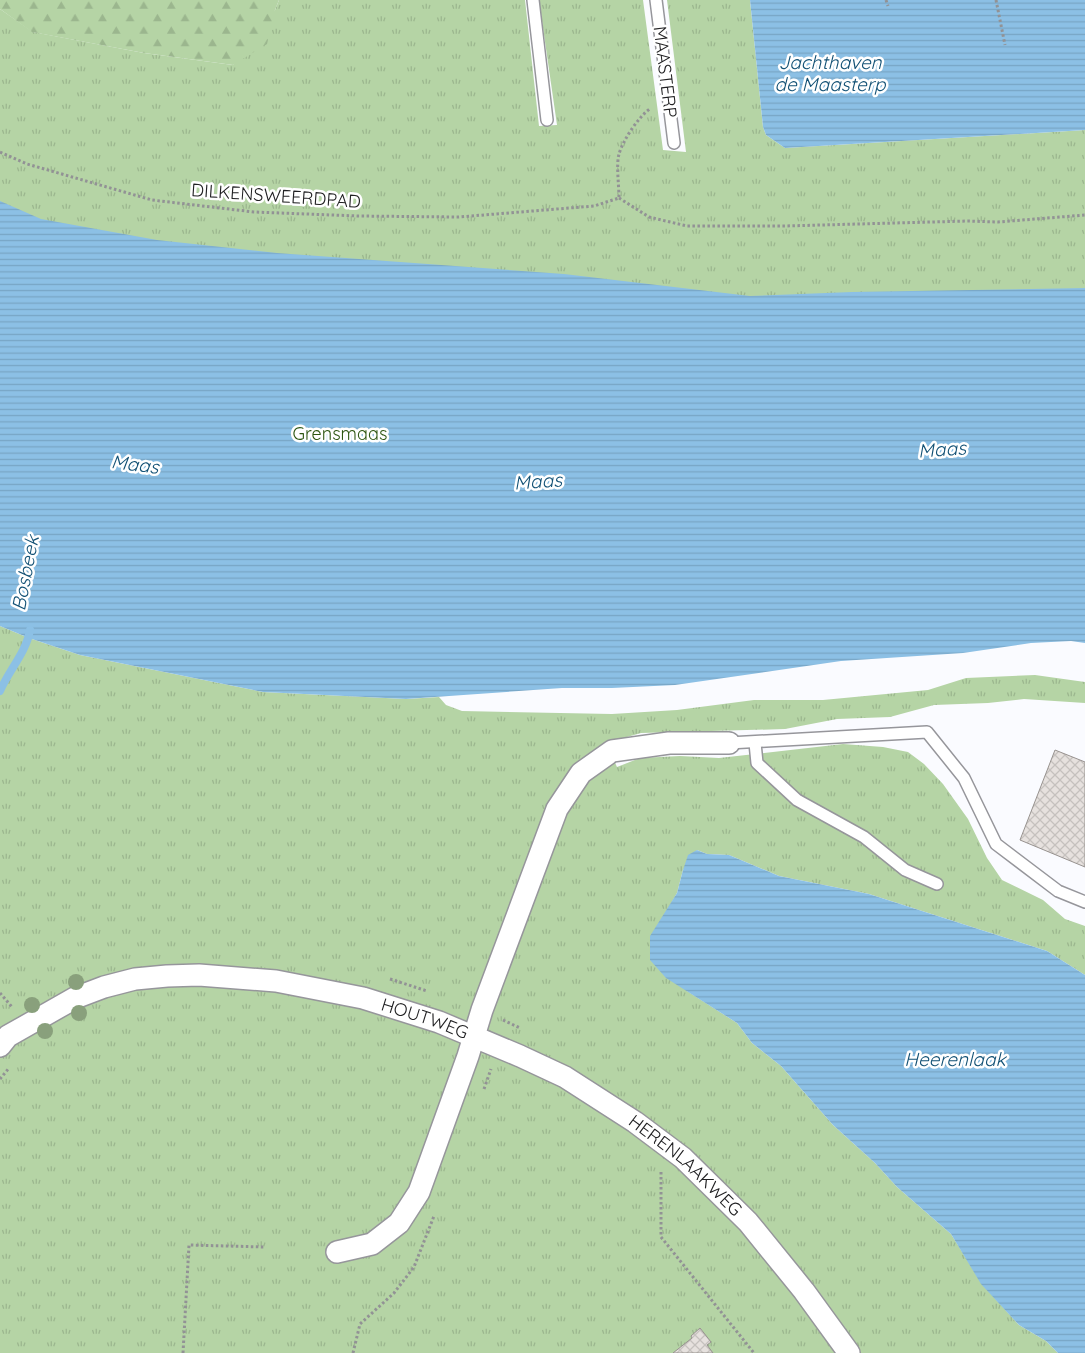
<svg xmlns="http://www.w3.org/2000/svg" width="1085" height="1353" font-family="Quicksand,sans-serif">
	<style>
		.grass { fill: url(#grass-tufts) }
		.forest { fill: url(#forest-firs) }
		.water { fill: url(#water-rules) }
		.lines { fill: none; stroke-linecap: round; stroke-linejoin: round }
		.stream { stroke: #8cc0e5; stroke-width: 8 }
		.building { fill: url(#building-cross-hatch); stroke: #97928f }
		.lane-casing { stroke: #96969b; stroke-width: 14 }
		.street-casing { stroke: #96969b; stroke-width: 24 }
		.path { stroke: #929295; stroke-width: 3; stroke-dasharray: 2.5 2.5; stroke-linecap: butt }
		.lane { stroke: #fff; stroke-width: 11 }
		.street { stroke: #fff; stroke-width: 21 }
		.tree { fill: #89a07c }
		.labels { text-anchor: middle; stroke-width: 5; stroke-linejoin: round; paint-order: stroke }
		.street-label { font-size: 18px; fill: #212123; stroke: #fff }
		.park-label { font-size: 18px; fill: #2d5511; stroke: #fff }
		.water-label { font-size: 19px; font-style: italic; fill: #125175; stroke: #fff }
	</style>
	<defs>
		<pattern id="grass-tufts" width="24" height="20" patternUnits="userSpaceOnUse" patternTransform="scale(1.25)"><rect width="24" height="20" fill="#b5d4a5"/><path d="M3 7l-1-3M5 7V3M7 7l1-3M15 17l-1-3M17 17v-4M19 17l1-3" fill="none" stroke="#9bb68e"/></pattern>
		<pattern id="forest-firs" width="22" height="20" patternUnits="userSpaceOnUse" patternTransform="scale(1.25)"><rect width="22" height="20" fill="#b5d4a5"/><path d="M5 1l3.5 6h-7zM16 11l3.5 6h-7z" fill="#9bb68e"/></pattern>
		<pattern id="water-rules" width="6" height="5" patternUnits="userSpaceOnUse" patternTransform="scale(1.25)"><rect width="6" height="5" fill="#8cc0e5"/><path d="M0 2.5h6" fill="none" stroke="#78a5c4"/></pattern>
		<pattern id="building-cross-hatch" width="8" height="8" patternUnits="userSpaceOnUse" patternTransform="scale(1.25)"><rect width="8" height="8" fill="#e6e1de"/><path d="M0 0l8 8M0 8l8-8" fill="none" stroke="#c5c1be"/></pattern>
	</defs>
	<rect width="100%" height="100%" fill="#fafbff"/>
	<!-- grass -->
	<g class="grass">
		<path d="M279 0H525L539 126 557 125 539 0H643L663 150 686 152 667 0H750L763 127 766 135 785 148 1085 130V505L0 484V9L33 32 144 53 233 65 275 10Z"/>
		<path d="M0 626 29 638 80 655 263 692 406 699 439 697 446 705 462 711 612 714 677 710 754 700H823L928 690 966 678 1035 675 1085 682V703L1024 699 988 703 934 705 890 717 837 719 785 729 641 733 606 743 617 767 640 758 680 756 719 758 843 744 883 747 908 752 924 764 943 784 968 819 987 858 1002 880 1043 900 1065 919 1085 926V975L1047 951 869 894 779 876 729 855 707 854 697 850 683 870 677 893 665 914 687 991 737 1023 752 1043 781 1066 833 1125 875 1163 897 1187 951 1234 982 1284 1019 1325 1046 1341 1058 1353H0Z"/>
	</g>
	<!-- forest -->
	<path class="forest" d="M0 0H279L275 10 267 44 233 65 144 53 32 32 0 9Z"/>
	<!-- water -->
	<g class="water">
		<path d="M750 0H1085V130L785 148 766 135 763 127Z"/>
		<path d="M0 201 41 219 157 240 277 253 564 274 750 296 852 292 1085 288V643L1071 641 1031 643 963 653 841 661 675 685 612 688H562L406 699 263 692 80 655 29 638 0 626Z"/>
		<path d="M697 850 707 854 729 855 779 876 869 894 1047 951 1085 975V1353H1058L1046 1341 1019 1325 981 1284 951 1234 897 1187 875 1163 833 1125 781 1066 752 1043 737 1023 666 978 650 960V936L677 893 683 870 688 855Z"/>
	</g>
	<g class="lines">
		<!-- stream -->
		<path class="stream" d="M0 691C9 670 26 653 30 630"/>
	</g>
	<!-- building -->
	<g class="building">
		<path d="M1055 750 1085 762V867L1020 840Z"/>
		<path d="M700 1328 711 1342 707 1345 713 1353H673L692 1338 691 1336Z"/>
	</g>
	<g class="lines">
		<defs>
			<g id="lane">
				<path d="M533 0 547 120"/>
				<path d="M656 0 674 143"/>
				<path d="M729 743 927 732 964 778 996 844 1058 891 1085 902"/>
				<path d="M755 743 757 763 797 800 864 837 905 870 937 884"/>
			</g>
			<g id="street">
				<path id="s1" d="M0 1046 8 1036 75 998 104 987 135 979 167 976 199 975 276 981 363 998 439 1022 520 1056 565 1077 635 1122 683 1158 748 1222 804 1291 849 1353"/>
				<path d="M337 1252 372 1244 399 1223 419 1192 468 1056 482 1010 557 809 581 773 612 751 669 743H729"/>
			</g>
		</defs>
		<!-- lane casing -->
		<use href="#lane" class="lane-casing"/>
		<!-- street casing -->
		<use href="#street" class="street-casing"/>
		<!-- path -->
		<g class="path">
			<path d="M886 0 888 6"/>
			<path d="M996 0 1005 45"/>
			<path d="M0 152 27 164 152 200 254 212 358 216 459 217 594 206 619 198C619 185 616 165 619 154 623 140 639 116 651 108"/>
			<path d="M619 198 649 217 687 226H785L968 221 998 222 1085 215"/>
			<path d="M390 979 427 991"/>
			<path d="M0 993 12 1007"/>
			<path d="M503 1020 520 1028"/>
			<path d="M0 1079 9 1068"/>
			<path d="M484 1089 491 1069"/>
			<path d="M661 1172V1237L754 1353"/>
			<path d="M183 1353 189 1245 265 1247"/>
			<path d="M353 1353 360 1324 394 1293 414 1267 434 1216"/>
		</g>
		<!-- lane -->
		<use href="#lane" class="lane"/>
		<!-- street -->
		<use href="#street" class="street"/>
	</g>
	<!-- trees -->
	<g class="tree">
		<circle cx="76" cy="982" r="8"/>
		<circle cx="32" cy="1005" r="8"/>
		<circle cx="79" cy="1013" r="8"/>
		<circle cx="45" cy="1031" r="8"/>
	</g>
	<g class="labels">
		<!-- street labels -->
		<g class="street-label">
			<text transform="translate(665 72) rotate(83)" y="6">MAASTERP</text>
			<text transform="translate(276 196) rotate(4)" y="6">DILKENSWEERDPAD</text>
			<text dy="6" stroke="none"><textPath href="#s1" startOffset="448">HOUTWEG</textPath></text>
			<text dy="6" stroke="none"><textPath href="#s1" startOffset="750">HERENLAAKWEG</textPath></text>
		</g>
		<!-- park labels -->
		<g class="park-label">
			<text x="340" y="440">Grensmaas</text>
		</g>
		<!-- water labels -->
		<g class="water-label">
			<text x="830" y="69">Jachthaven<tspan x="830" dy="22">de Maasterp</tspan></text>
			<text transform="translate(942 449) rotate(-4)" y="7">Maas</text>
			<text transform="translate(135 464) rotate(7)" y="7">Maas</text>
			<text transform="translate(538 481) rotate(-4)" y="7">Maas</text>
			<text transform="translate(25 573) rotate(-79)" y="7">Bosbeek</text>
			<text x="955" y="1066">Heerenlaak</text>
		</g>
	</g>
</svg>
